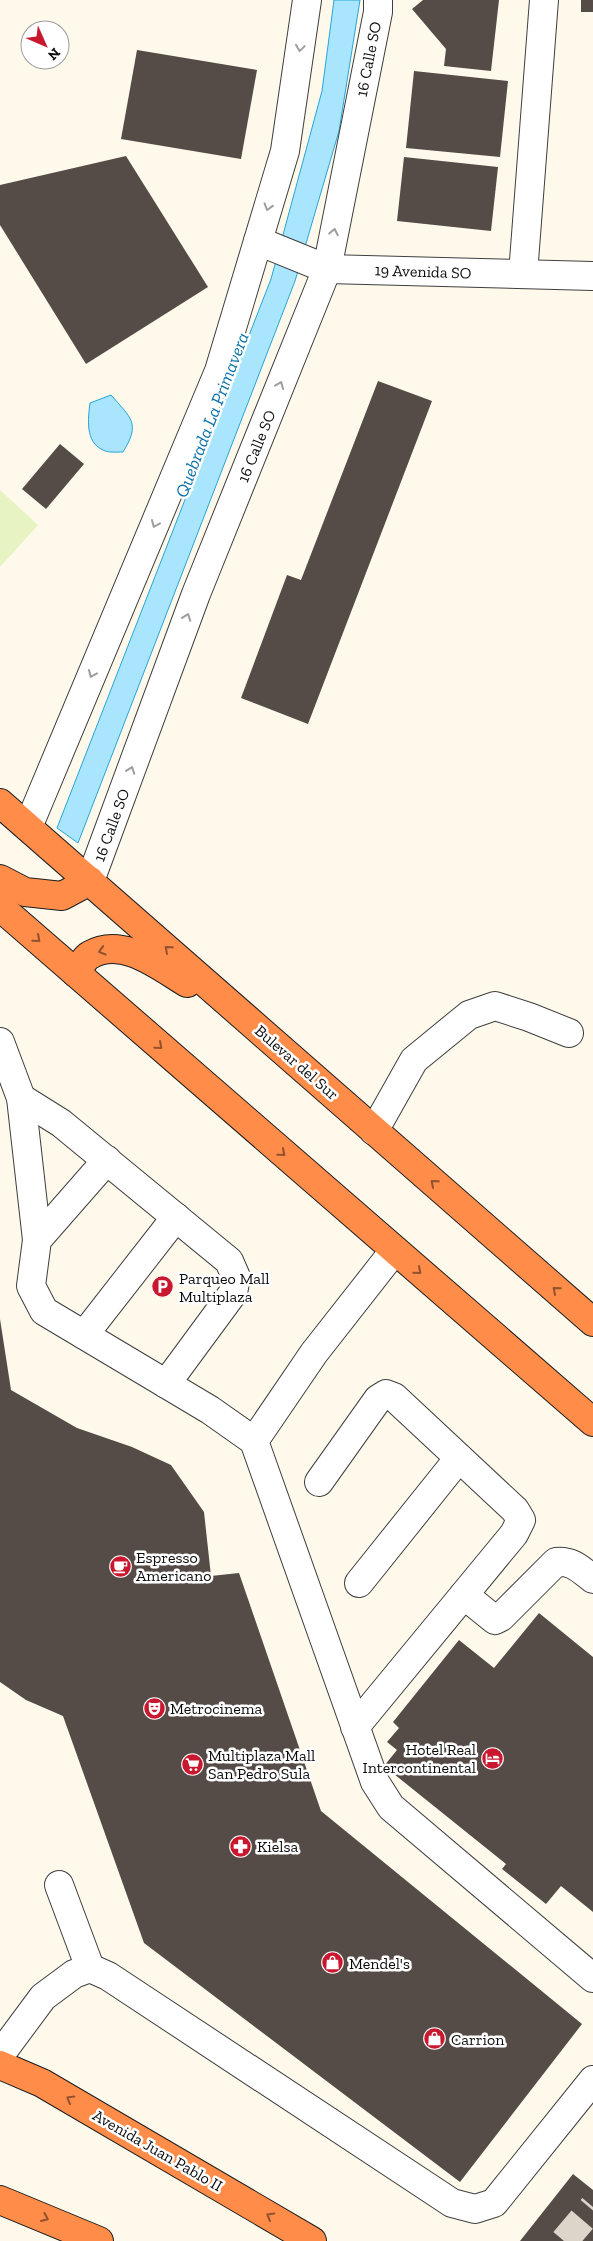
<svg xmlns="http://www.w3.org/2000/svg" width="593" height="2241" font-family="'Zilla Slab',serif">
	<style>
		.pitch { fill: #e7f3c3 }
		.water { fill: #a9e5fc; stroke: #29a3da }
		.building { fill: #554b47 }
		.lines { fill: none; stroke-linecap: round; stroke-linejoin: round }
		.minor-tunnel { stroke: #dbd5ca; stroke-width: 28; stroke-dasharray: 28 14; stroke-linecap: butt }
		.minor-casing { stroke: #3f3f3f; stroke-width: 30 }
		.highway-casing { stroke: #1d1d1d; stroke-width: 30 }
		.minor { stroke: #fff; stroke-width: 28 }
		.highway { stroke: #ff8c49; stroke-width: 28 }
		.oneway { stroke: #9e9e9e }
		.oneway2 { stroke: #92522e }
		.labels { text-anchor: middle; stroke-width: 5; stroke-linejoin: round; paint-order: stroke }
		.street-label { font-size: 16px; fill: #0c0c0c; stroke: #fff }
		.poi-label { font-size: 16px; fill: #0c0c0c; stroke: #fff; text-anchor: start }
		.water-label { font-size: 18px; font-style: italic; fill: #0a71a9; stroke: #fff }
	</style>
	<rect width="100%" height="100%" fill="#fff9eb"/>
	<!-- pitch -->
	<path class="pitch" d="M0 490 38 525 0 567Z"/>
	<!-- water -->
	<g class="water">
		<path d="M334 0H360L339 131 295 281 78 843 57 828 271 279 322 91Z"/>
		<path d="M111 395C131 418 141 423 123 452 117 452 108 453 103 450 85 442 88 419 90 403Z"/>
	</g>
	<!-- building -->
	<g class="building">
		<path d="M423 0H499L491 71 444 66 446 49 412 9Z"/>
		<rect x="581" y="0" width="12" height="12"/>
		<path d="M137 50 257 70 241 159 121 139Z"/>
		<path d="M414 71 508 81 500 157 406 148Z"/>
		<path d="M126 156 208 287 86 364 0 225V185Z"/>
		<path d="M404 157 498 167 491 231 397 221Z"/>
		<path d="M378 381 432 401 308 724 241 698 287 575 301 580Z"/>
		<path d="M60 444 84 464 46 509 22 489Z"/>
		<path d="M0 1319 11 1390 77 1428 132 1447 171 1465 204 1512 211 1576 239 1573 321 1811 582 2024 460 2182 144 1943 63 1716 26 1700 0 1682Z"/>
		<path d="M539 1613 593 1657V1912L561 1886 546 1904 502 1869 506 1864 384 1766 397 1750 387 1742 399 1728 393 1722 459 1640 494 1668Z"/>
		<path d="M573 2174 593 2190V2241H520Z"/>
	</g>
	<g class="lines">
		<!-- minor-tunnel -->
		<path class="minor-tunnel" d="M564 2241 593 2207"/>
		<defs>
			<g id="minor">
				<path d="M258 241 327 269 593 276"/>
				<path d="M523 274 544 0"/>
				<path d="M28 827 219 371 285 151 307 0"/>
				<path d="M90 881 196 594 327 269 378 12V0"/>
				<path d="M0 1042 21 1098 37 1240"/>
				<path d="M21 1098 61 1123 229 1261 236 1277 233 1293 166 1384"/>
				<path d="M374 1131 414 1060 469 1015 495 1006 529 1017 569 1033"/>
				<path d="M107 1160 37 1240 31 1286 44 1311 210 1410 254 1441"/>
				<path d="M394 1251 314 1353 254 1441 375 1782 391 1807 593 1978"/>
				<path d="M84 1335 176 1217"/>
				<path d="M319 1482 378 1399 386 1394 394 1397 515 1510 521 1520 514 1534 355 1727"/>
				<path d="M359 1583 459 1458"/>
				<path d="M464 1595 495 1620 501 1617 556 1562C572 1560 581 1570 593 1579"/>
				<path d="M59 1885 90 1968"/>
				<path d="M0 2055 43 1997 74 1974 90 1968 108 1976 452 2203 475 2209 494 2203 593 2080"/>
			</g>
			<g id="highway">
				<path d="M0 803 593 1322"/>
				<path d="M0 879 25 892 62 896 90 881"/>
				<path d="M0 907 593 1422"/>
				<path d="M76 973C80 968 84 958 90 955 123 936 160 967 187 983"/>
				<path d="M0 2065 42 2083 312 2241"/>
				<path d="M0 2200 99 2241"/>
			</g>
		</defs>
		<!-- minor casing -->
		<use href="#minor" class="minor-casing"/>
		<!-- highway casing -->
		<use href="#highway" class="highway-casing"/>
		<!-- minor -->
		<use href="#minor" class="minor"/>
		<!-- highway -->
		<use href="#highway" class="highway"/>
	</g>
	<!-- one-way arrows -->
	<defs><path id="oneway-chevron" d="M-2-3.5L2.5 0L-2 3.5" fill="none" stroke-width="1.6" stroke-linecap="round" stroke-linejoin="round" transform="scale(1.25)"/></defs>
	<g class="oneway">
		<use href="#oneway-chevron" transform="translate(300 48) rotate(98)"/>
		<use href="#oneway-chevron" transform="translate(268 207) rotate(107)"/>
		<use href="#oneway-chevron" transform="translate(334 232) rotate(-79)"/>
		<use href="#oneway-chevron" transform="translate(280 385) rotate(-68)"/>
		<use href="#oneway-chevron" transform="translate(155 524) rotate(113)"/>
		<use href="#oneway-chevron" transform="translate(187 617) rotate(-70)"/>
		<use href="#oneway-chevron" transform="translate(92 674) rotate(113)"/>
		<use href="#oneway-chevron" transform="translate(131 770) rotate(-70)"/>
	</g>
	<g class="oneway2">
		<use href="#oneway-chevron" transform="translate(37 939) rotate(41)"/>
		<use href="#oneway-chevron" transform="translate(168 949) rotate(-139)"/>
		<use href="#oneway-chevron" transform="translate(102 951) rotate(164)"/>
		<use href="#oneway-chevron" transform="translate(159 1046) rotate(41)"/>
		<use href="#oneway-chevron" transform="translate(282 1153) rotate(41)"/>
		<use href="#oneway-chevron" transform="translate(434 1183) rotate(-139)"/>
		<use href="#oneway-chevron" transform="translate(418 1271) rotate(41)"/>
		<use href="#oneway-chevron" transform="translate(556 1290) rotate(-139)"/>
		<use href="#oneway-chevron" transform="translate(70 2099) rotate(-150)"/>
		<use href="#oneway-chevron" transform="translate(270 2216) rotate(-150)"/>
		<use href="#oneway-chevron" transform="translate(45 2218) rotate(23)"/>
	</g>
	<!-- icons -->
	<defs>
		<symbol id="parking-disc" viewBox="-11 -11 22 22"><circle r="9.5" fill="#c8172f" stroke="#fff"/><path d="M-3.5-5.5H1a3.5 3.5 0 0 1 0 7H-1V5.5H-3.5ZM-1-3.4V-.6H.8a1.4 1.4 0 0 0 0-2.8Z" fill="#fff"/></symbol>
		<symbol id="cafe-disc" viewBox="-11 -11 22 22"><circle r="9.5" fill="#c8172f" stroke="#fff"/><path d="M-5.5-4.5H6V0H3Q3 3.5 0 3.5H-2.5Q-5.5 3.5-5.5 0ZM3-3.2v2h1.7v-2ZM-6 4.5H4V6H-6Z" fill="#fff"/></symbol>
		<symbol id="theatre-disc" viewBox="-11 -11 22 22"><circle r="9.5" fill="#c8172f" stroke="#fff"/><path d="M-5-5.5Q0-4 5-5.5V0Q5 5 0 6Q-5 5-5 0ZM-3.3-2.5H-1v1.5H-3.3ZM1-2.5H3.3v1.5H1ZM-2.8 1Q0 5.5 2.8 1Z" fill="#fff"/></symbol>
		<symbol id="hotel-disc" viewBox="-11 -11 22 22"><circle r="9.5" fill="#c8172f" stroke="#fff"/><path d="M-6-4.5h1.5V1H6V5H4.5V3h-9V5H-6ZM-4 0a1.8 1.8 0 1 1 3.6 0ZM.5 0V-2.5h3Q6-2.5 6 0Z" fill="#fff"/></symbol>
		<symbol id="supermarket-disc" viewBox="-11 -11 22 22"><circle r="9.5" fill="#c8172f" stroke="#fff"/><path d="M-6-5.5h2.5l.6 2H6L4.5 2H-2.5L-4.4-4H-6ZM-1.5 3.2a1.3 1.3 0 1 0 .1 0ZM3 3.2a1.3 1.3 0 1 0 .1 0Z" fill="#fff"/></symbol>
		<symbol id="pharmacy-disc" viewBox="-11 -11 22 22"><circle r="9.5" fill="#c8172f" stroke="#fff"/><path d="M-2-6h4v4h4v4h-4v4h-4v-4h-4v-4h4Z" fill="#fff"/></symbol>
		<symbol id="shop-disc" viewBox="-11 -11 22 22"><circle r="9.5" fill="#c8172f" stroke="#fff"/><path d="M-5-2.5h2.3a2.7 3.5 0 0 1 5.4 0H5L5.5 6h-11ZM-1.5-2.5h3a1.5 2.3 0 0 0-3 0Z" fill="#fff"/></symbol>
	</defs>
	<g fill-rule="evenodd">
		<use href="#parking-disc" x="150" y="1274" width="25" height="25"/>
		<use href="#cafe-disc" x="108" y="1554" width="25" height="25"/>
		<use href="#theatre-disc" x="142" y="1696" width="25" height="25"/>
		<use href="#hotel-disc" x="480" y="1746" width="25" height="25"/>
		<use href="#supermarket-disc" x="180" y="1752" width="25" height="25"/>
		<use href="#pharmacy-disc" x="228" y="1834" width="25" height="25"/>
		<use href="#shop-disc" x="320" y="1950" width="25" height="25"/>
		<use href="#shop-disc" x="422" y="2026" width="25" height="25"/>
	</g>
	<g class="labels">
		<!-- street labels -->
		<g class="street-label">
			<text transform="translate(368 59) rotate(-79)" y="6">16 Calle SO</text>
			<text transform="translate(423 271) rotate(2)" y="6">19 Avenida SO</text>
			<text transform="translate(256 446) rotate(-68)" y="6">16 Calle SO</text>
			<text transform="translate(111 825) rotate(-70)" y="6">16 Calle SO</text>
			<text transform="translate(297 1062) rotate(41)" y="6">Bulevar del Sur</text>
			<text transform="translate(158 2150) rotate(30)" y="6">Avenida Juan Pablo II</text>
		</g>
		<!-- poi labels -->
		<g class="poi-label">
			<text x="179" y="1284">Parqueo Mall<tspan x="179" dy="18">Multiplaza</tspan></text>
			<text x="136" y="1563">Espresso<tspan x="136" dy="18">Americano</tspan></text>
			<text x="170" y="1714">Metrocinema</text>
			<text x="476" y="1755" text-anchor="end">Hotel Real<tspan x="476" dy="18">Intercontinental</tspan></text>
			<text x="208" y="1761">Multiplaza Mall<tspan x="208" dy="18">San Pedro Sula</tspan></text>
			<text x="257" y="1852">Kielsa</text>
			<text x="349" y="1969">Mendel's</text>
			<text x="451" y="2045">Carrion</text>
		</g>
		<!-- water labels -->
		<g class="water-label">
			<text transform="translate(212 415) rotate(-69)" y="6">Quebrada La Primavera</text>
		</g>
	</g>
	<!-- north arrow -->
	<g transform="translate(45 45) rotate(135)"><circle r="24" fill="#ffffff" stroke="#9e9e9e"/>
	<path d="M0-4L9 19L0 12L-9 19Z" fill="#c8172f"/>
	<text y="-8" font-size="14" font-weight="bold" text-anchor="middle" fill="#0c0c0c">N</text>
	</g>
</svg>
